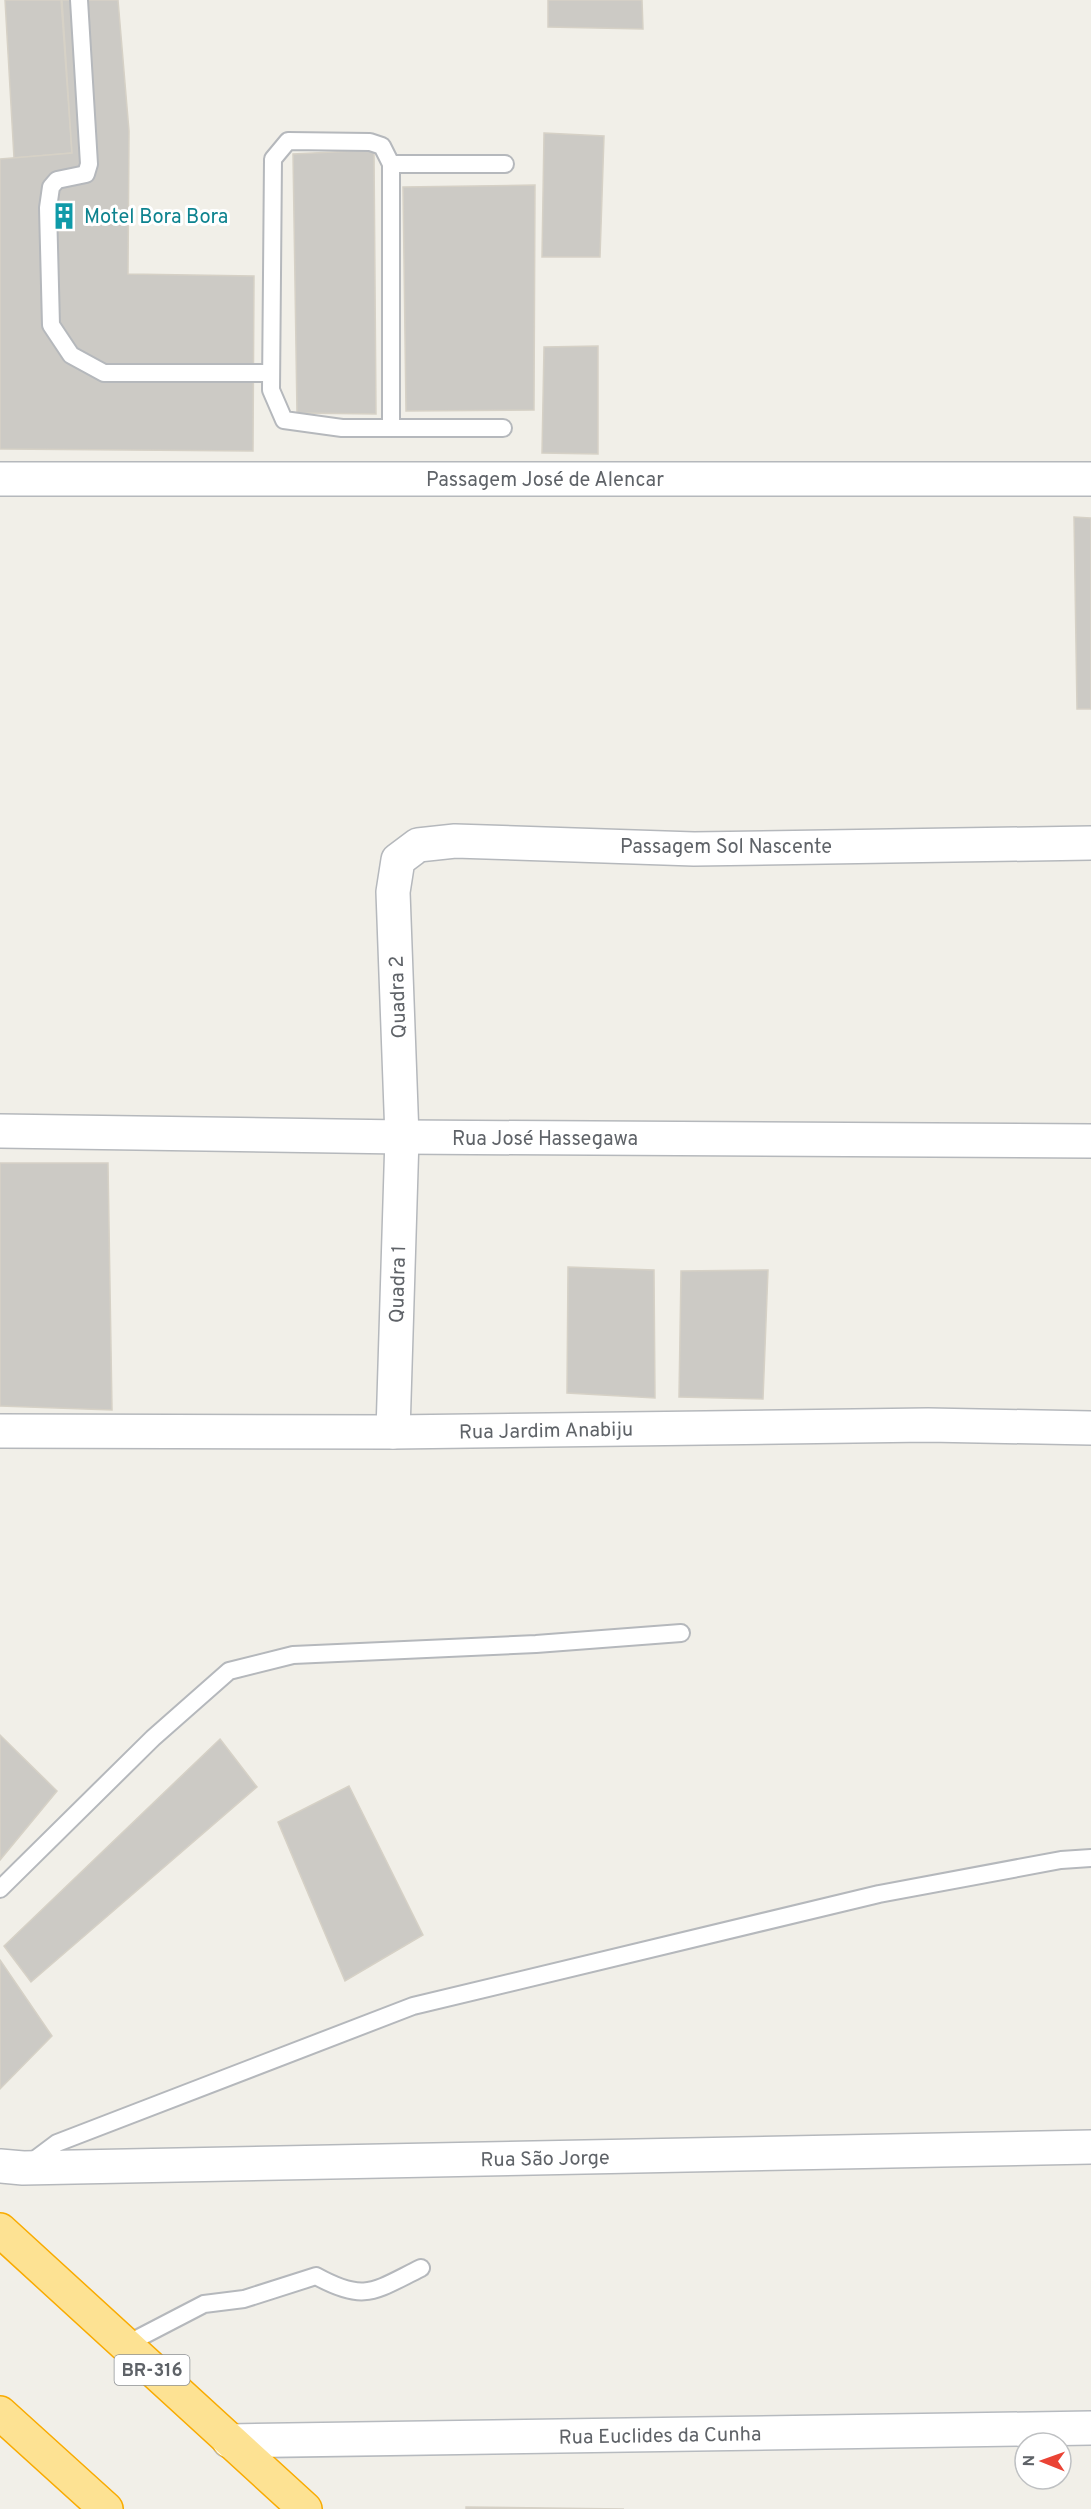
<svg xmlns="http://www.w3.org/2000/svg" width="1091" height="2509" font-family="Overpass,sans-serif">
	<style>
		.building { fill: #cccac5; stroke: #d6d1c6; stroke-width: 1.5 }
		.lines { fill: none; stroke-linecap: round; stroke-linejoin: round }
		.lane-casing { stroke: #b5b8bc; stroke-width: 20 }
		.street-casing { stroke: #b5b8bc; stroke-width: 36 }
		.secondary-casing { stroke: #b6babf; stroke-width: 36 }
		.highway-casing { stroke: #f9ab00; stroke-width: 36 }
		.lane { stroke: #fff; stroke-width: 16 }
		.street { stroke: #fff; stroke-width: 33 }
		.secondary { stroke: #fff; stroke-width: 33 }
		.highway { stroke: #fde293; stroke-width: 33 }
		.labels { text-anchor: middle; stroke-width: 6; stroke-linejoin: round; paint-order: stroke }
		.shield { fill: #fff; stroke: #8f9295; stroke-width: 1.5 }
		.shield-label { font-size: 18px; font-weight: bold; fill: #5f6368 }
		.culture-label { font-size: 20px; fill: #0d838f; stroke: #fff; text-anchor: start }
		.street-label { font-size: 20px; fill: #5f6368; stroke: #fff }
	</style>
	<rect width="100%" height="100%" fill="#f1efe8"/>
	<!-- building -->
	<g class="building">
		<path d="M5 0H61L72 153 14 158Z"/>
		<path d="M62 0H118L129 131 128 274 254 276 253 451 0 449V159L72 153Z"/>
		<path d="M548 0H642L643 29 548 27Z"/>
		<path d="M544 133 604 136 600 257H542Z"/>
		<path d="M374 150 376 414 297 413 293 154Z"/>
		<path d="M535 185 534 410 406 411 403 187Z"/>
		<path d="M598 346V454L542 453 544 347Z"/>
		<path d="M1074 517 1091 518V709H1077Z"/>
		<path d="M0 1163H108L112 1410 0 1406Z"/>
		<path d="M568 1267 654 1270 655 1398 567 1393Z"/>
		<path d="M768 1270 763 1399 679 1397 681 1271Z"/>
		<path d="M0 1735 57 1791 0 1860Z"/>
		<path d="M220 1739 257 1787 31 1982 4 1946Z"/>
		<path d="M349 1786 423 1935 345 1981 278 1822Z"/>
		<path d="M0 1960 52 2036 0 2089Z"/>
		<path d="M466 2507 624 2509H466Z"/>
	</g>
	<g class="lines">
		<defs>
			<g id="lane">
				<path d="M79 0 89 164 86 174 57 180 51 187 48 208 51 325 71 355 104 373H271"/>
				<path d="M391 164 382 146 370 142 288 141 273 159 271 390 284 420 342 428H503"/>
				<path d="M391 428V164H505"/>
				<path d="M0 1889 153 1738 229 1671 293 1655 536 1644 681 1633"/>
				<path d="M29 2164 57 2143 413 2006 879 1894 1061 1860 1091 1858"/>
				<path d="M125 2345 204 2304 244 2299 316 2276C365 2303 374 2291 421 2268"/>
			</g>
			<g id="street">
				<path d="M0 479H1091"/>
				<path d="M0 1131 402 1137 1091 1141"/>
				<path d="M0 1431 393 1432 928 1425 1091 1428"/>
				<path d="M393 1432 402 1137 393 892 398 860 418 845 455 841 694 849 1091 843"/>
				<path d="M0 2166 23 2168 1091 2147"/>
			</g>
			<path id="secondary" d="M229 2441 1091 2428"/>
			<g id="highway">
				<path d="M0 2230 305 2509"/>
				<path d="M0 2413 106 2509"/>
			</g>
		</defs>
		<!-- lane casing -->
		<use href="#lane" class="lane-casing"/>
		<!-- street casing -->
		<use href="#street" class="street-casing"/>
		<!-- secondary casing -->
		<use href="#secondary" class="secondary-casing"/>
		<!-- highway casing -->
		<use href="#highway" class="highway-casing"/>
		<!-- lane -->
		<use href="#lane" class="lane"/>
		<!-- street -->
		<use href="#street" class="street"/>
		<!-- secondary -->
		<use href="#secondary" class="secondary"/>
		<!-- highway -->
		<use href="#highway" class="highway"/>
	</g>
	<!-- icons -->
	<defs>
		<symbol id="building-bare" viewBox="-9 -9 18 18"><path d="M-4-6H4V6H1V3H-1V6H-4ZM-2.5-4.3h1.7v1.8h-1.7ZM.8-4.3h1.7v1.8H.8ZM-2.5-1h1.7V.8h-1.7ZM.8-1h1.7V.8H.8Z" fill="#0f9aa8" stroke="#fff" stroke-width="2.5" paint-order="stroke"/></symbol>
	</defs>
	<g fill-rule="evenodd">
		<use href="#building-bare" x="45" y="197" width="38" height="38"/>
	</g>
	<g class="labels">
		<!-- shield labels -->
		<rect class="shield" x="114.5" y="2355" width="75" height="30" rx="4.5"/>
		<g class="shield-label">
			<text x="152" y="2376">BR-316</text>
		</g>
		<!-- culture labels -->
		<g class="culture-label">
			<text x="84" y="223">Motel Bora Bora</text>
		</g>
		<!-- street labels -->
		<g class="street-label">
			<text x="545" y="486">Passagem José de Alencar</text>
			<text x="726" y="853">Passagem Sol Nascente</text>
			<text transform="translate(397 997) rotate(-92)" y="7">Quadra 2</text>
			<text x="545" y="1145">Rua José Hassegawa</text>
			<text transform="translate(397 1284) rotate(-88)" y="7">Quadra 1</text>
			<text transform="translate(546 1430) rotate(-1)" y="7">Rua Jardim Anabiju</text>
			<text transform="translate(545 2158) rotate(-1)" y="7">Rua São Jorge</text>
			<text transform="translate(660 2435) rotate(-1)" y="7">Rua Euclides da Cunha</text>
		</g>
	</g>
	<!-- north arrow -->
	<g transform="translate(1043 2461) rotate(271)"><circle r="28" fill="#ffffff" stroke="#bfc1c3" stroke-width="1.5"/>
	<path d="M0-4.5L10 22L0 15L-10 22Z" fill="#ea4335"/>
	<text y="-9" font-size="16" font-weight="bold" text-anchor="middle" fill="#5f6368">N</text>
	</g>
</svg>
